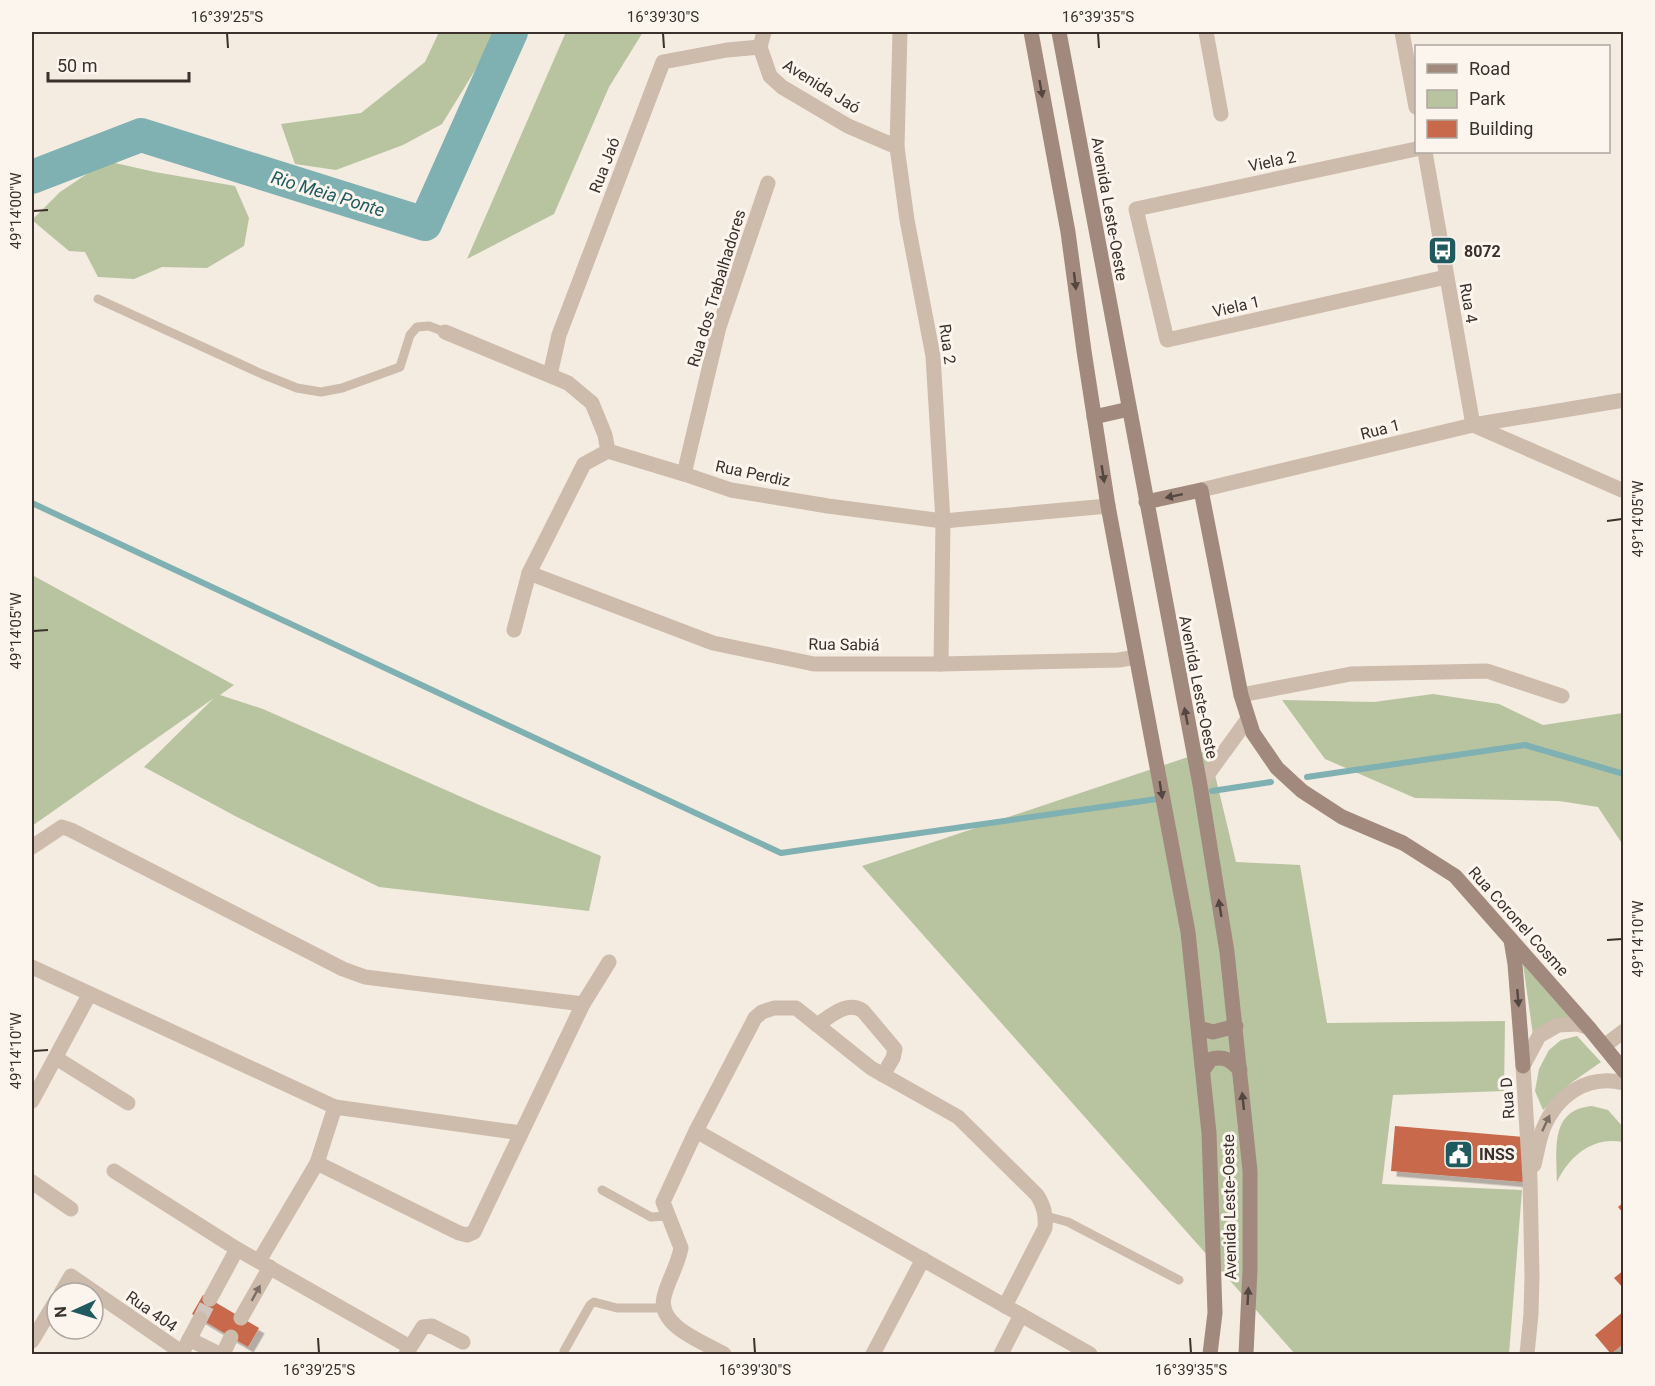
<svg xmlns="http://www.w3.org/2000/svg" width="1655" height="1386" font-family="Roboto,sans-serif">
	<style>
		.green { fill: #b8c4a0 }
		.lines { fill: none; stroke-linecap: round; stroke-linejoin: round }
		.stream { stroke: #7fb0b2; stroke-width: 6 }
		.river { stroke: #7fb0b2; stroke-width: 34 }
		.building { fill: #c8694b; filter: url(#shadow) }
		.street-tunnel { stroke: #cfc6bd; stroke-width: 15; stroke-dasharray: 15 8; stroke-linecap: butt }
		.lane { stroke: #cdbbac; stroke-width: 9 }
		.street { stroke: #cdbbac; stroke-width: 15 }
		.secondary { stroke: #a18a7d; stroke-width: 15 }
		.oneway { fill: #544640 }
		.oneway2 { fill: #7d6f65 }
		.ticks { fill: none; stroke: #3b302b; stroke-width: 2 }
		.labels { text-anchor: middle; stroke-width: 6; stroke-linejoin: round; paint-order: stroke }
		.street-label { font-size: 16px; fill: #3b302b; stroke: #fbf5ee }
		.poi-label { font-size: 16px; font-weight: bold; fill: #3b302b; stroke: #fbf5ee; text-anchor: start }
		.water-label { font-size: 18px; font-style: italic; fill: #1f5a5e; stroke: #fbf5ee }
		.neatline { fill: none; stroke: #3b302b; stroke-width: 2 }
		.ticks-label { font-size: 15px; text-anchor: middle; fill: #3b302b }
	</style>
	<defs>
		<filter id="shadow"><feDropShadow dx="5.5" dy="5.5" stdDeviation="0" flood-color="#0004"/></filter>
	</defs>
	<rect width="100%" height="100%" fill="#f4ebe1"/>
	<!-- green -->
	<g class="green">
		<path d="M439 32H493L482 59 442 124 403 145 336 170 295 164 281 124 361 113 425 62Z"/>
		<path d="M566 32H643L609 87 554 214 467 259Z"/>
		<path d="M106 161 155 172 235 186 249 218 244 246 207 268 162 267 134 279 98 277 85 252 69 251 32 220 60 192Z"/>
		<path d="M32 575 234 685 220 695 263 709 484 807 601 856 589 911 379 887 237 817 144 767 214 698 32 826Z"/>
		<path d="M1433 694 1499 704 1543 725 1623 713V845L1598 807 1559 801 1415 798 1325 759 1282 700 1374 702Z"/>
		<path d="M1209 750 1236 862 1300 865 1327 1023 1505 1021 1504 1091 1393 1095 1382 1184 1522 1190 1509 1354H1295L862 866Z"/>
		<path d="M1522 957 1572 1016 1533 1035Z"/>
		<path d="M1577 1036 1601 1062 1571 1083 1543 1110 1535 1091 1539 1069 1549 1050 1561 1040Z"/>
		<path d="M1592 1106 1608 1110 1623 1127V1142C1593 1136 1569 1156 1557 1182 1557 1150 1549 1110 1592 1106Z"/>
	</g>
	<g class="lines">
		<!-- stream -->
		<g class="stream">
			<path d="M32 503 781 853 1157 799"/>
			<path d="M1307 777 1525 745 1624 774"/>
			<path d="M1212 791 1271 782"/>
		</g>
		<!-- river -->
		<path class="river" d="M32 177 141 135 425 224 511 32"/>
	</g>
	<!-- building -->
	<g class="building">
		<path d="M1395 1126 1524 1137 1523 1182 1391 1171Z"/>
		<path d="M1624 1202V1214L1618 1207Z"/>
		<path d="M1624 1270V1289L1614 1278Z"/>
		<path d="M203 1295 259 1328 248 1347 192 1314Z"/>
		<path d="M1624 1311V1347L1622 1345 1611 1354 1595 1335Z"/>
	</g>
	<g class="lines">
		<!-- street-tunnel -->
		<path class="street-tunnel" d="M200 1319 210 1299"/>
		<!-- lane -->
		<g class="lane">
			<path d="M98 299 262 374 297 388 321 392 342 388 400 367 410 335 417 327 429 326 445 332"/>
			<path d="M602 1190 651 1217 668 1216"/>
			<path d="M1046 1216 1068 1222 1179 1280"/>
			<path d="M564 1351 590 1305 594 1302 617 1308H664"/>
		</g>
		<!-- street -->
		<g class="street">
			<path d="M764 32 760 47 770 76 782 87 848 126 897 147"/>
			<path d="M900 32 897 147 907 220 933 356 943 521 941 664"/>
			<path d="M1206 32 1221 114"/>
			<path d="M1402 32 1416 107"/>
			<path d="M1416 149 1136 209 1167 340 1446 277"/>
			<path d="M1425 152 1473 425 1624 491"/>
			<path d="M445 332 568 383 592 403 605 435 608 451"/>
			<path d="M550 375 559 335 663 62 727 50 760 47"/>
			<path d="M608 451 684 474 731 490 828 506 943 521 1108 506"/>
			<path d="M684 474 719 327 768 183"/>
			<path d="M1201 490 1473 425 1624 400"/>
			<path d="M529 573 713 643 814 664H941L1119 660 1136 657"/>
			<path d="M514 630 529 573 584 464 608 451"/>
			<path d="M1241 695 1351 674 1487 671 1562 696"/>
			<path d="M1200 785 1248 719"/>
			<path d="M32 847 62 827 71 830 343 969 365 977 583 1004"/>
			<path d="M32 967 335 1107"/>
			<path d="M817 1025C831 1016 847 1000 863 1011L895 1049 893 1058 883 1075"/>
			<path d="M1604 1046 1624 1031"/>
			<path d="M56 1058 128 1103"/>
			<path d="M32 1101 89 995"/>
			<path d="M696 1131 1090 1354"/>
			<path d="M317 1163 459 1233 467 1235 474 1232 583 1004 609 962"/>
			<path d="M1534 1165C1537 1153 1539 1140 1543 1129 1557 1095 1587 1074 1624 1083"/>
			<path d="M114 1171 237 1249 410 1347"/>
			<path d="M32 1182 71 1209"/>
			<path d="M259 1261 317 1163 335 1107 521 1133"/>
			<path d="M61 1293 71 1276 184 1354"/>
			<path d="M210 1299 237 1249"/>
			<path d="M241 1318 270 1267"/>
			<path d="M189 1339 219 1354"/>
			<path d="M32 1341 57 1299"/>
			<path d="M182 1353 200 1319"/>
			<path d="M223 1354 231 1337"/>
			<path d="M406 1354 423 1327 432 1326 463 1342"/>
			<path d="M724 1354C703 1342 657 1326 664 1297 668 1280 678 1265 681 1248L663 1202 696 1131 755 1018 762 1012 774 1008H796L871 1068 958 1117 1037 1195C1044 1206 1046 1215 1045 1228L1005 1306"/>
			<path d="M873 1354 923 1259"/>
			<path d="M1001 1354 1021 1315"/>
			<path d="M1527 1354 1531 1314 1532 1275 1530 1179 1523 1066 1539 1036 1558 1025 1578 1024 1589 1028"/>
		</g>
		<!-- secondary -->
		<g class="secondary">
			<path d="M1031 32 1068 232 1084 351 1108 506 1188 932 1209 1133 1215 1313 1210 1354"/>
			<path d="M1059 32 1200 785 1227 952 1250 1171V1270L1246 1354"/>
			<path d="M1094 417 1129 409"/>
			<path d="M1146 502 1201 490 1241 695 1253 733 1277 768 1302 791 1342 817 1403 843 1455 876 1589 1028 1624 1071"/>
			<path d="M1511 940 1515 964 1523 1066"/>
			<path d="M1199 1028 1213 1032 1236 1026"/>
			<path d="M1203 1070 1211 1059C1226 1056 1230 1060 1240 1070"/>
		</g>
	</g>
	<!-- one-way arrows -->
	<defs><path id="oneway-solid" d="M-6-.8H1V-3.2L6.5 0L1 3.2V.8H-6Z" transform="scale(1.5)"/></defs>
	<g class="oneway">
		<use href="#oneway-solid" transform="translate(1041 89) rotate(80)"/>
		<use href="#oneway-solid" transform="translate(1075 281) rotate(83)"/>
		<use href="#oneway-solid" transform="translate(1103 474) rotate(81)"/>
		<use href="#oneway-solid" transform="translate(1174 496) rotate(168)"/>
		<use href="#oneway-solid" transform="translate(1186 716) rotate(-101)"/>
		<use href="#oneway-solid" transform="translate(1161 790) rotate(81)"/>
		<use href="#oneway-solid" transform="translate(1220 908) rotate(-99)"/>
		<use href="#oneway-solid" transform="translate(1518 998) rotate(85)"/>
		<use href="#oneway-solid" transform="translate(1243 1101) rotate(-96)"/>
		<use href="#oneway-solid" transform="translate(1248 1296) rotate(-87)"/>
	</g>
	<g class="oneway2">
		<use href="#oneway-solid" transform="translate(1546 1123) rotate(-65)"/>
		<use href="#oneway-solid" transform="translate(256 1293) rotate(-61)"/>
	</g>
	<!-- ticks -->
	<path class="ticks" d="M227 33 228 48M663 33 664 48M1098 33 1099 48M33 211 48 210M1607 521 1622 519M33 631 48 630M1607 940 1622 939M33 1051 48 1050M318 1338 319 1353M754 1338 755 1353M1190 1338 1191 1353"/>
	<!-- icons -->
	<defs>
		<symbol id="bus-square" viewBox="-11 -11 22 22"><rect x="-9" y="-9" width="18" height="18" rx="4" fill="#1f5a5e" stroke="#fbf5ee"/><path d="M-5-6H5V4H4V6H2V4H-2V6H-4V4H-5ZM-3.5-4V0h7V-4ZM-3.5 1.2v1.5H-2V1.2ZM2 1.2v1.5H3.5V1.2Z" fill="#fff"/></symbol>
		<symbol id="civic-square" viewBox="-11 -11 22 22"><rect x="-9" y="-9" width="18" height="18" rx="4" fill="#1f5a5e" stroke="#fbf5ee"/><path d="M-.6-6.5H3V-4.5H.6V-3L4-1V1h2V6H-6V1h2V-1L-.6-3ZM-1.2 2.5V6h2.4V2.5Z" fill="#fff"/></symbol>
	</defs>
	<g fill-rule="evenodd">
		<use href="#bus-square" x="1426" y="234" width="33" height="33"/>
		<use href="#civic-square" x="1442" y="1138" width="33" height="33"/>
	</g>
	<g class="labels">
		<!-- street labels -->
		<g class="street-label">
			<text transform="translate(822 86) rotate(32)" y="6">Avenida Jaó</text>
			<text transform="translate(1272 161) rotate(-12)" y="6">Viela 2</text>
			<text transform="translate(604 165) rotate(-69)" y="6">Rua Jaó</text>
			<text transform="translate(1110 209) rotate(80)" y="6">Avenida Leste-Oeste</text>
			<text transform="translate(716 288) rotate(-73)" y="6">Rua dos Trabalhadores</text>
			<text transform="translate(1469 303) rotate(80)" y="6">Rua 4</text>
			<text transform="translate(1236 306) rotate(-13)" y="6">Viela 1</text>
			<text transform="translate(948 344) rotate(82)" y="6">Rua 2</text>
			<text transform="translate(1380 429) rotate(-14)" y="6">Rua 1</text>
			<text transform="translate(753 473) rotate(12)" y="6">Rua Perdiz</text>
			<text transform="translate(844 644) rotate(1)" y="6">Rua Sabiá</text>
			<text transform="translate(1199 687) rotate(79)" y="6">Avenida Leste-Oeste</text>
			<text transform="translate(1519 921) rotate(48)" y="6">Rua Coronel Cosme</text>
			<text transform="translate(1507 1098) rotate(-94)" y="6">Rua D</text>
			<text transform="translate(1229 1207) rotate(-91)" y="6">Avenida Leste-Oeste</text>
			<text transform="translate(152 1311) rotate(35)" y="6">Rua 404</text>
		</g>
		<!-- poi labels -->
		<g class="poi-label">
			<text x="1464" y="257">8072</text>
			<text x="1479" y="1160">INSS</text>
		</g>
		<!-- water labels -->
		<g class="water-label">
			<text transform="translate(328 194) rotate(17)" y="6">Rio Meia Ponte</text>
		</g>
	</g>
	<!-- border -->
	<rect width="1655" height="1386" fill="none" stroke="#fbf5ee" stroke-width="66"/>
	<!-- legend -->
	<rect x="1415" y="45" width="195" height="108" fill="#fbf5ee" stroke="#aea6a0" stroke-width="1.5"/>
	<rect x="1427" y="64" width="30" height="9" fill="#a18a7d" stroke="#aea6a0" stroke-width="1.5"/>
	<text x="1469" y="75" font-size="18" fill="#3b302b">Road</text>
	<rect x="1427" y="90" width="30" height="18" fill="#b8c4a0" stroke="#aea6a0" stroke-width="1.5"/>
	<text x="1469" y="105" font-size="18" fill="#3b302b">Park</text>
	<rect x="1427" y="120" width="30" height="18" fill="#c8694b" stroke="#aea6a0" stroke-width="1.5"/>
	<text x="1469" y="135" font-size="18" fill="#3b302b">Building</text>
	<!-- north arrow -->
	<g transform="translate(75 1311) rotate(266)"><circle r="28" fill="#fbf5ee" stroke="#aea6a0" stroke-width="1.5"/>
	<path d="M0-4.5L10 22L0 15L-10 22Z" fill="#1f5a5e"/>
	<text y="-9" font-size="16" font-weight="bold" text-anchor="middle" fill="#3b302b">N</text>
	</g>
	<!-- scale -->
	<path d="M48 72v9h141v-9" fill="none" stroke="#3b302b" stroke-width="3"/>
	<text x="57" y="72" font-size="18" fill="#3b302b" stroke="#fbf5ee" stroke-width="4.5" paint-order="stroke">50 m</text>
	<rect x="33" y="33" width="1589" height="1320" class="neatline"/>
	<g class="ticks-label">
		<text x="227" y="22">16°39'25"S</text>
		<text x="663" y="22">16°39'30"S</text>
		<text x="1098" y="22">16°39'35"S</text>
		<text transform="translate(16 211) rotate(-90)" y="5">49°14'00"W</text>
		<text transform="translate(1638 519) rotate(-90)" y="5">49°14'05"W</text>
		<text transform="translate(16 631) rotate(-90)" y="5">49°14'05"W</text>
		<text transform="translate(1638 939) rotate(-90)" y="5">49°14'10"W</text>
		<text transform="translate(16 1051) rotate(-90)" y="5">49°14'10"W</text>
		<text x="319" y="1375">16°39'25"S</text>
		<text x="755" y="1375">16°39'30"S</text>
		<text x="1191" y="1375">16°39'35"S</text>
	</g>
</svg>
